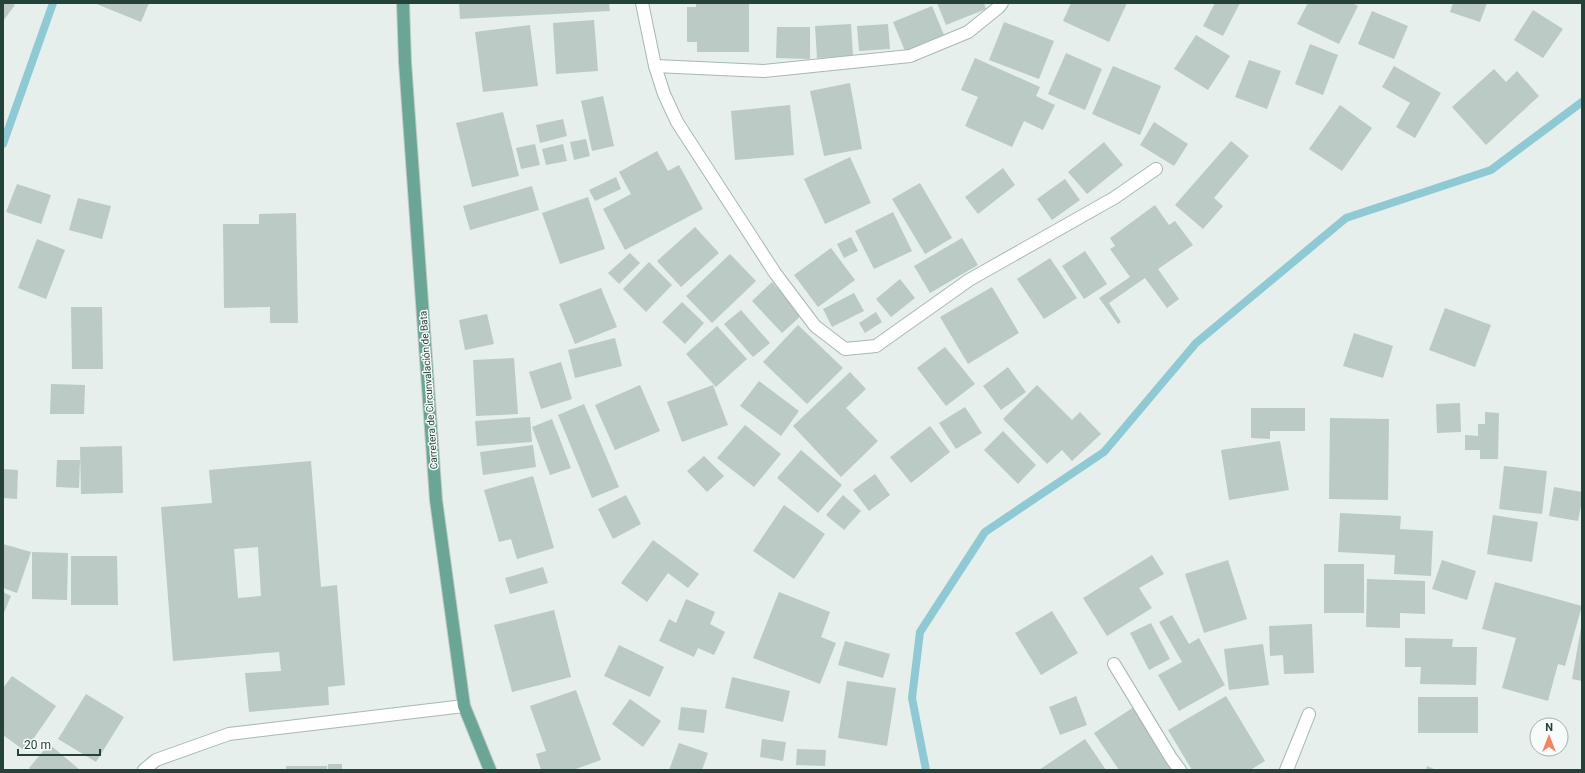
<svg xmlns="http://www.w3.org/2000/svg" width="1585" height="773" font-family="Roboto,sans-serif">
	<style>
		.lines { fill: none; stroke-linecap: round; stroke-linejoin: round }
		.stream { stroke: #8ec9d4; stroke-width: 8 }
		.building { fill: #bbcac4; fill-rule: evenodd }
		.minor-casing { stroke: #a8b8b2; stroke-width: 14 }
		.tertiary-casing { stroke: #a8b8b2; stroke-width: 14 }
		.primary-casing { stroke: #c2cac8; stroke-width: 14 }
		.minor { stroke: #fff; stroke-width: 12 }
		.tertiary { stroke: #fff; stroke-width: 12 }
		.primary { stroke: #6aa596; stroke-width: 12 }
		.labels { text-anchor: middle; stroke-width: 3; stroke-linejoin: round; paint-order: stroke }
		.street-label { font-size: 10px; fill: #24423a; stroke: #f7fbf9 }
	</style>
	<rect width="100%" height="100%" fill="#e6efeb"/>
	<g class="lines">
		<!-- stream -->
		<g class="stream">
			<path d="M3 144 53 3"/>
			<path d="M926 770 912 698 920 632 985 532 1104 452 1196 343 1346 218 1491 170 1582 102"/>
		</g>
	</g>
	<!-- building -->
	<g class="building">
		<path d="M3 3H12L15 5 3 21Z"/>
		<path d="M94 3H149L141 22Z"/>
		<path d="M459 3H609L610 11 460 19Z"/>
		<path d="M696 3H749V52H697V42H687V7H696Z"/>
		<path d="M937 3H984L986 9 946 25Z"/>
		<path d="M1071 3H1127L1109 42 1063 21Z"/>
		<path d="M1215 3H1240L1223 36 1203 26Z"/>
		<path d="M1308 3H1352L1358 6 1339 44 1297 24Z"/>
		<path d="M1453 3H1487L1480 22 1450 12Z"/>
		<path d="M932 6 944 35 905 51 893 22Z"/>
		<path d="M1533 10 1563 29 1543 58 1514 40Z"/>
		<path d="M1372 11 1408 26 1394 59 1358 44Z"/>
		<path d="M594 20 598 71 556 74 553 23Z"/>
		<path d="M1004 22 1054 41 1039 79 989 60Z"/>
		<path d="M851 24 853 56 817 58 815 26Z"/>
		<path d="M888 24 890 49 859 51 857 26Z"/>
		<path d="M530 25 538 86 483 92 475 32Z"/>
		<path d="M777 27H810V59L776 58Z"/>
		<path d="M1196 35 1230 56 1208 90 1174 69Z"/>
		<path d="M1310 44 1338 55 1323 95 1295 84Z"/>
		<path d="M1066 53 1102 69 1085 110 1048 94Z"/>
		<path d="M975 58 1040 87 1036 96 1055 105 1043 130 1024 121 1012 147 965 126 978 97 961 90Z"/>
		<path d="M1249 60 1281 71 1267 109 1235 97Z"/>
		<path d="M1113 66 1161 86 1140 135 1092 114Z"/>
		<path d="M1394 66 1441 93 1415 138 1396 127 1410 103 1382 87Z"/>
		<path d="M1494 69 1506 82 1517 71 1539 96 1486 145 1452 107Z"/>
		<path d="M850 83 862 149 824 156 810 91Z"/>
		<path d="M603 96 614 146 592 151 581 101Z"/>
		<path d="M790 105 794 155 735 160 731 111Z"/>
		<path d="M1340 105 1372 128 1342 171 1309 149Z"/>
		<path d="M503 112 519 176 472 187 456 123Z"/>
		<path d="M563 119 567 136 540 143 536 125Z"/>
		<path d="M1154 122 1188 144 1174 166 1140 145Z"/>
		<path d="M586 139 590 156 574 160 570 142Z"/>
		<path d="M1231 141 1249 156 1214 198 1223 206 1203 229 1175 205Z"/>
		<path d="M1104 142 1123 165 1087 194 1068 172Z"/>
		<path d="M535 144 540 165 521 169 516 148Z"/>
		<path d="M563 144 567 161 546 165 542 149Z"/>
		<path d="M657 151 668 171 679 165 703 209 625 250 603 209 631 194 619 172Z"/>
		<path d="M850 157 871 203 825 224 804 179Z"/>
		<path d="M1003 168 1015 185 978 214 965 197Z"/>
		<path d="M616 177 621 189 595 201 589 190Z"/>
		<path d="M1065 179 1080 200 1052 220 1037 199Z"/>
		<path d="M920 183 952 238 925 254 892 199Z"/>
		<path d="M17 184 51 195 41 224 6 212Z"/>
		<path d="M532 186 539 210 470 230 463 206Z"/>
		<path d="M588 197 605 249 560 264 542 213Z"/>
		<path d="M78 198 111 206 102 239 69 230Z"/>
		<path d="M1155 205 1169 225 1175 221 1193 245 1158 269 1179 299 1167 308 1145 278 1109 303 1121 322 1118 324 1099 298 1130 277 1110 249 1115 246 1110 238Z"/>
		<path d="M893 212 912 251 874 269 855 231Z"/>
		<path d="M296 213 298 323H270V307L224 308 223 224H259V214Z"/>
		<path d="M695 227 719 253 681 287 657 261Z"/>
		<path d="M851 237 858 251 844 258 837 244Z"/>
		<path d="M962 238 978 265 930 293 914 266Z"/>
		<path d="M37 239 65 250 46 299 18 288Z"/>
		<path d="M831 248 855 280 818 307 794 275Z"/>
		<path d="M1085 251 1107 284 1084 299 1062 266Z"/>
		<path d="M630 253 640 263 619 284 608 273Z"/>
		<path d="M730 254 756 281 712 323 686 296Z"/>
		<path d="M1050 258 1077 298 1044 319 1017 279Z"/>
		<path d="M649 262 672 285 646 312 623 289Z"/>
		<path d="M900 279 915 298 891 317 876 299Z"/>
		<path d="M772 282 802 315 782 333 752 301Z"/>
		<path d="M992 287 1019 333 968 364 940 317Z"/>
		<path d="M601 288 617 327 575 344 559 304Z"/>
		<path d="M854 293 864 311 832 327 823 309Z"/>
		<path d="M682 302 704 323 685 344 662 322Z"/>
		<path d="M71 307H102L103 369H72Z"/>
		<path d="M1445 308 1491 325 1475 367 1429 350Z"/>
		<path d="M741 310 770 343 753 357 724 324Z"/>
		<path d="M876 312 882 322 865 333 859 323Z"/>
		<path d="M487 314 494 344 465 350 459 320Z"/>
		<path d="M798 325 843 368 807 404 763 362Z"/>
		<path d="M717 326 747 359 716 387 686 354Z"/>
		<path d="M1354 333 1393 346 1383 378 1343 366Z"/>
		<path d="M615 338 622 366 575 378 568 350Z"/>
		<path d="M945 347 975 384 946 406 917 368Z"/>
		<path d="M514 358 518 414 476 416 473 360Z"/>
		<path d="M561 362 572 399 541 409 529 372Z"/>
		<path d="M1008 367 1026 392 1001 410 983 386Z"/>
		<path d="M850 372 866 389 846 408 878 441 841 477 793 426Z"/>
		<path d="M759 381 799 411 781 436 740 406Z"/>
		<path d="M51 384 85 385 84 414H50Z"/>
		<path d="M640 385 660 431 615 450 595 405Z"/>
		<path d="M713 385 728 425 682 442 667 402Z"/>
		<path d="M1037 385 1072 420 1080 412 1101 434 1072 461 1062 450 1047 464 1003 419Z"/>
		<path d="M1460 403 1461 432 1437 433 1436 404Z"/>
		<path d="M584 404 619 487 592 498 558 415Z"/>
		<path d="M965 407 982 433 956 449 939 423Z"/>
		<path d="M1251 408H1305V431H1270V439L1251 438Z"/>
		<path d="M1485 412 1499 413 1498 459H1480V450H1465V435L1478 436V424H1485Z"/>
		<path d="M530 417 532 442 477 446 475 421Z"/>
		<path d="M1330 418 1389 419 1388 500 1329 499Z"/>
		<path d="M552 419 571 468 550 475 532 427Z"/>
		<path d="M745 425 781 454 754 487 717 458Z"/>
		<path d="M930 426 950 452 911 483 890 457Z"/>
		<path d="M1003 431 1036 465 1018 484 984 450Z"/>
		<path d="M1280 441 1289 490 1229 500 1221 450Z"/>
		<path d="M533 445 536 467 483 475 480 452Z"/>
		<path d="M122 446 123 493 81 494 80 447Z"/>
		<path d="M801 450 842 485 818 513 777 478Z"/>
		<path d="M704 456 724 476 707 492 687 471Z"/>
		<path d="M57 460H80L79 488 56 487Z"/>
		<path d="M311 461 321 587 337 585 345 685 328 687 329 705 249 712 245 673 281 671 279 652 173 661 161 507 212 503 209 470ZM258 547 261 596 238 598 234 549Z"/>
		<path d="M1504 466 1547 471 1542 514 1499 509Z"/>
		<path d="M3 469 18 470 17 499 3 498Z"/>
		<path d="M875 474 890 495 869 511 853 490Z"/>
		<path d="M533 476 554 548 517 559 511 539 499 542 484 490Z"/>
		<path d="M1554 487 1582 492V501L1578 521 1549 516Z"/>
		<path d="M626 495 641 524 613 539 598 509Z"/>
		<path d="M843 495 861 511 844 530 826 515Z"/>
		<path d="M784 505 825 534 794 579 753 551Z"/>
		<path d="M1340 513 1401 516 1400 529 1433 531 1431 576 1394 574 1395 555 1338 552Z"/>
		<path d="M1493 515 1538 522 1532 562 1487 554Z"/>
		<path d="M653 540 699 574 688 588 668 573 647 602 621 583Z"/>
		<path d="M3 544 31 552 17 593 3 588Z"/>
		<path d="M32 552 68 553 67 600 32 599Z"/>
		<path d="M1152 555 1164 574 1139 588 1152 608 1107 636 1083 598Z"/>
		<path d="M71 556H117L118 605H71Z"/>
		<path d="M1228 560 1247 619 1204 633 1185 574Z"/>
		<path d="M1442 560 1476 571 1467 600 1432 589Z"/>
		<rect x="1324" y="564" width="40" height="49"/>
		<path d="M543 567 548 583 510 594 505 578Z"/>
		<path d="M1367 579 1425 581V614L1400 613V628L1366 627Z"/>
		<path d="M1495 582 1582 606 1565 666 1558 664 1548 701 1502 688 1516 638 1482 629Z"/>
		<path d="M3 592 11 596 3 615Z"/>
		<path d="M779 592 830 612 821 637 836 643 820 684 753 658Z"/>
		<path d="M686 599 715 612 710 624 725 632 714 655 698 648 694 657 659 641 669 619 676 623Z"/>
		<path d="M554 610 571 677 512 692 494 625Z"/>
		<path d="M1052 611 1078 653 1041 675 1015 633Z"/>
		<path d="M1172 615 1189 644 1199 638 1225 685 1179 711 1158 675 1182 662 1159 622Z"/>
		<path d="M1151 623 1170 659 1149 670 1130 633Z"/>
		<path d="M1312 624 1314 673 1284 674 1283 655 1270 656 1269 626Z"/>
		<path d="M1581 628H1582V681L1572 679Z"/>
		<path d="M1405 638 1453 639 1452 647H1477L1476 685 1420 684 1421 667H1405Z"/>
		<path d="M845 641 890 654 883 678 838 665Z"/>
		<path d="M1263 644 1269 685 1229 690 1224 649Z"/>
		<path d="M619 645 664 667 650 697 604 676Z"/>
		<path d="M12 676 56 706 25 751 3 735V688Z"/>
		<path d="M732 677 790 691 783 722 725 708Z"/>
		<path d="M847 681 896 688 887 746 838 738Z"/>
		<path d="M576 690 601 760 573 770H541L536 754 546 751 530 706Z"/>
		<path d="M86 694 124 717 96 762 58 739Z"/>
		<path d="M1076 696 1087 725 1060 735 1049 707Z"/>
		<path d="M1226 696 1265 761 1250 770H1192L1168 730Z"/>
		<rect x="1418" y="697" width="60" height="36"/>
		<path d="M630 699 661 721 643 747 612 724Z"/>
		<path d="M681 707 707 710 704 733 678 730Z"/>
		<path d="M1134 707 1176 770H1119L1094 733Z"/>
		<path d="M762 739 786 742 783 761 760 757Z"/>
		<path d="M1085 739 1106 770H1039Z"/>
		<path d="M679 743 708 753 702 770H669Z"/>
		<path d="M49 744 80 770H31L29 768Z"/>
		<path d="M797 749 826 750 825 766 796 765Z"/>
		<rect x="328" y="764" width="14" height="6"/>
		<rect x="286" y="766" width="41" height="4"/>
		<path d="M1427 766 1436 770H1426Z"/>
	</g>
	<g class="lines">
		<defs>
			<g id="minor">
				<path d="M642 3 655 66 664 94 677 122 775 273 815 326 845 349 876 346 969 280 1114 198 1156 169"/>
				<path d="M655 66 764 71 910 56 968 32 999 7 1002 3"/>
				<path d="M1114 664 1171 758 1180 770"/>
				<path d="M1286 770 1309 714 1287 770"/>
			</g>
			<path id="tertiary" d="M144 770 156 760 229 734 464 706"/>
			<path id="primary" d="M403 3 405 62 436 500 464 706 490 770"/>
		</defs>
		<!-- minor casing -->
		<use href="#minor" class="minor-casing"/>
		<!-- tertiary casing -->
		<use href="#tertiary" class="tertiary-casing"/>
		<!-- primary casing -->
		<use href="#primary" class="primary-casing"/>
		<!-- minor -->
		<use href="#minor" class="minor"/>
		<!-- tertiary -->
		<use href="#tertiary" class="tertiary"/>
		<!-- primary -->
		<use href="#primary" class="primary"/>
	</g>
	<g class="labels">
		<!-- street labels -->
		<g class="street-label">
			<text transform="translate(428 390) rotate(-94)" y="4">Carretera de Circunvalación de Bata</text>
		</g>
	</g>
	<!-- border -->
	<rect width="1585" height="773" fill="none" stroke="#24423a" stroke-width="8"/>
	<!-- north arrow -->
	<g transform="translate(1549 737)"><circle r="19" fill="#f7fbf9" stroke="#a3b1ad"/>
	<path d="M0-3L7 15L0 10L-7 15Z" fill="#f4845f"/>
	<text y="-6" font-size="11" font-weight="bold" text-anchor="middle" fill="#24423a">N</text>
	</g>
	<!-- scale -->
	<path d="M18 749v6h82v-6" fill="none" stroke="#24423a" stroke-width="2"/>
	<text x="24" y="749" font-size="12" fill="#24423a" stroke="#f7fbf9" stroke-width="3" paint-order="stroke">20 m</text>
</svg>
